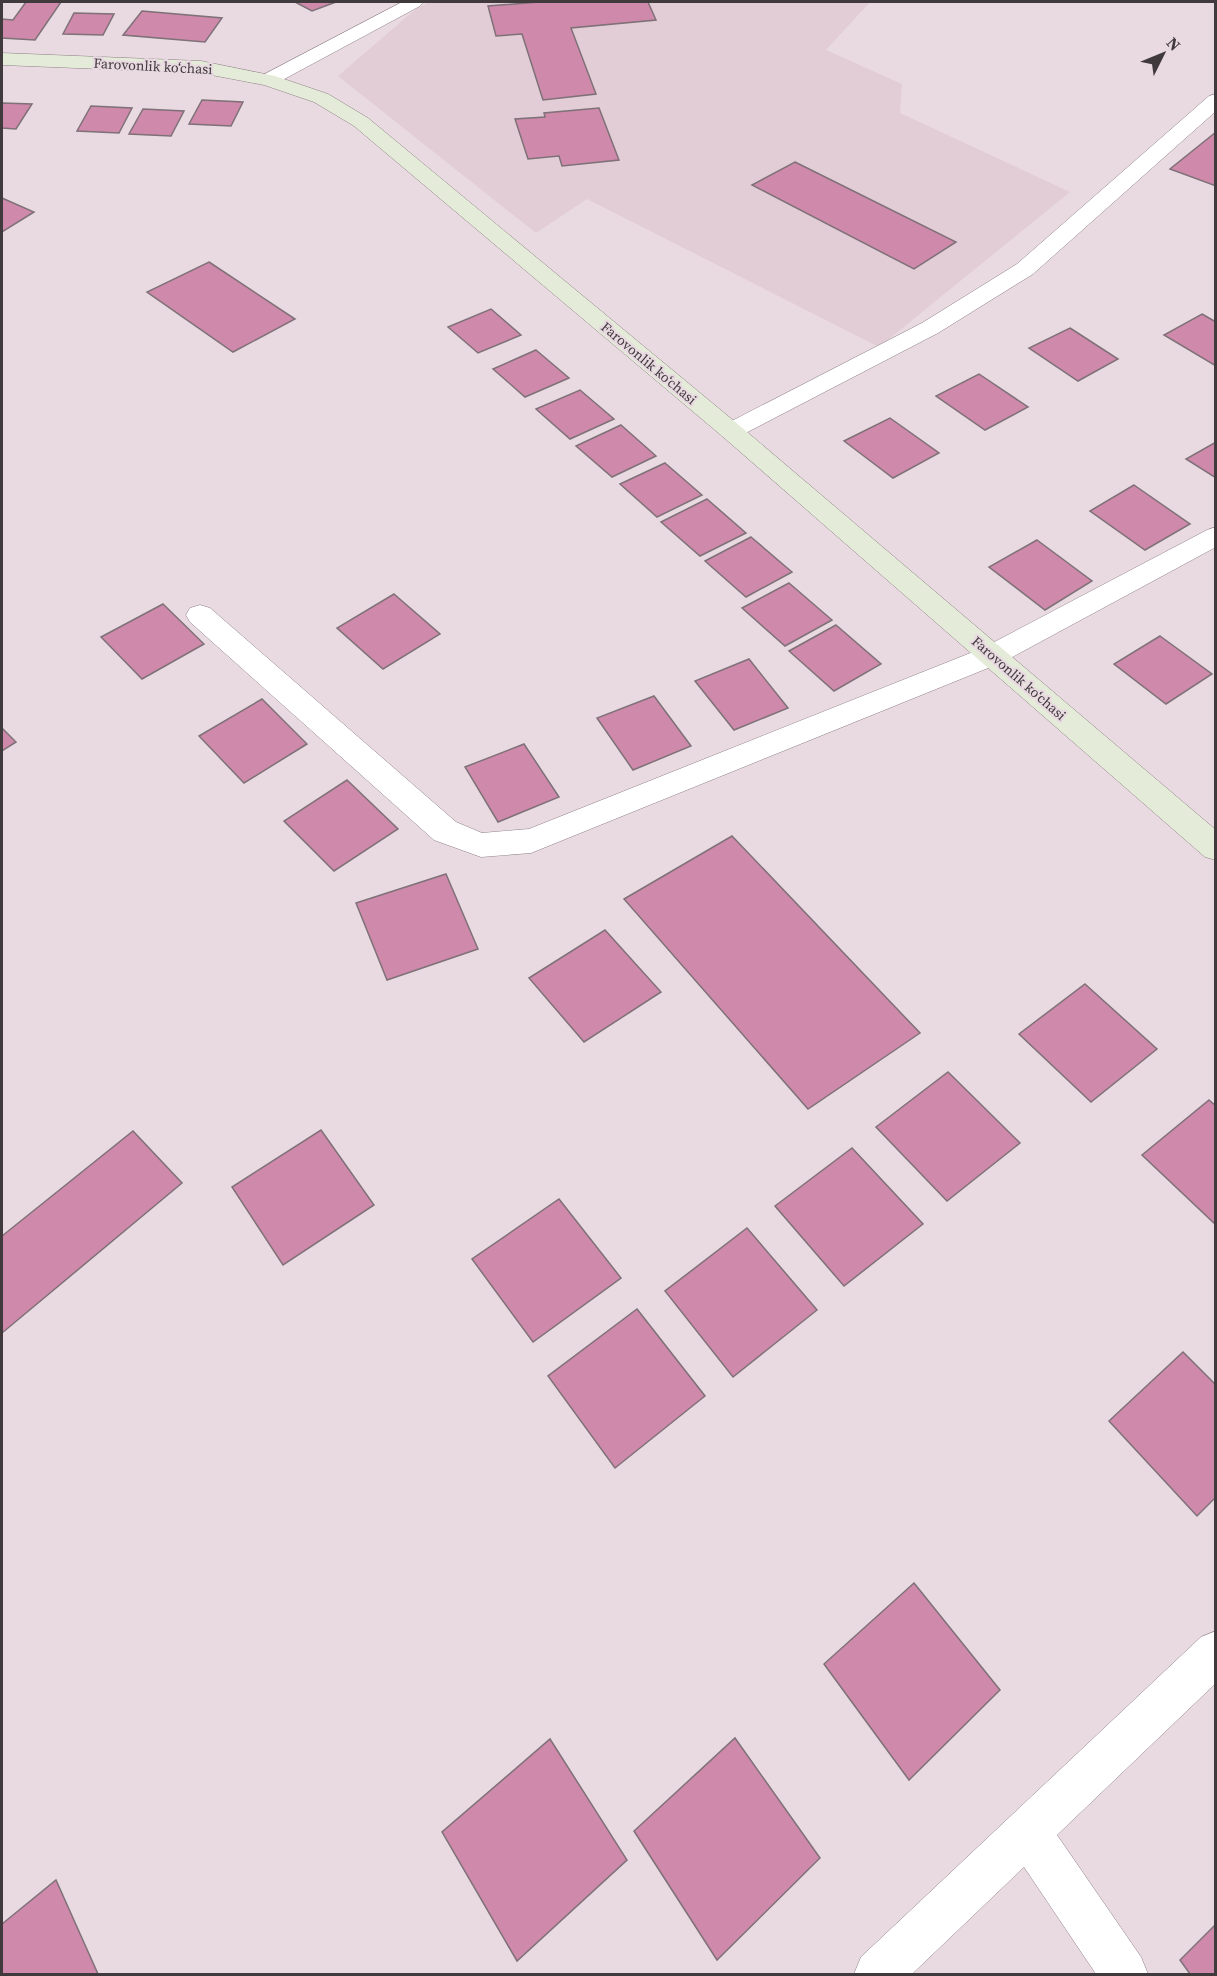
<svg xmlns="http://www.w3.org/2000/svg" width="1217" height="1976" font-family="'Source Serif 4',serif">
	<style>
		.built { fill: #e2ccd6 }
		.building { fill: #cf89ab; stroke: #7e7177; stroke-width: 1.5 }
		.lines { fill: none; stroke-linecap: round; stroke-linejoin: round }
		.street-casing { stroke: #8d8085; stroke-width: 1 }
		.secondary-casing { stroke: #8d8085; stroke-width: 1 }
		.street { fill: #fff; fill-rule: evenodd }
		.secondary { fill: #e4ecd9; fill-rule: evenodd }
		.labels { text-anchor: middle; stroke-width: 4.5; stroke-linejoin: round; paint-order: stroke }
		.far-street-label { font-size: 14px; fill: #403a3d; stroke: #e9dae1 }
	</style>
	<rect width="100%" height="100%" fill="#e9dae1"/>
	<!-- built -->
	<path class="built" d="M430 2H870L826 50 902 84 900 113 1070 192 879 347 587 199 536 233 338 76 417 8Z"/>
	<!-- building -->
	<g class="building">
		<path d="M26 2H61L35 40 2 38V19L13 20Z"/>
		<path d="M295 2H336L312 11Z"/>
		<path d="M539 2H648L656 20 571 28 596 94 543 100 522 34 496 36 488 6Z"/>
		<path d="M142 11 222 18 205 42 123 35Z"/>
		<path d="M74 13 114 14 103 35 63 34Z"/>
		<path d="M202 100 243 102 231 126 189 124Z"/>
		<path d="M2 103 32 104 16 129 2 128Z"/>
		<path d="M91 106 132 108 119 133 77 131Z"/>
		<path d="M599 108 619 160 562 166 559 156 528 159 515 119 545 117 544 113Z"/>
		<path d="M143 109 184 111 171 136 129 134Z"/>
		<path d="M1216 132V186L1170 169Z"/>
		<path d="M795 162 956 242 914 269 752 185Z"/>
		<path d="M2 198 34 212 2 232Z"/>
		<path d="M209 262 295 319 233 352 147 292Z"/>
		<path d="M491 309 521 335 478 353 448 327Z"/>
		<path d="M1202 314 1216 322V366L1164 335Z"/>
		<path d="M1070 328 1118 359 1078 381 1029 348Z"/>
		<path d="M536 350 569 378 525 397 493 369Z"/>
		<path d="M979 374 1028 407 985 430 936 396Z"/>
		<path d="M580 390 614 419 570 439 536 409Z"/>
		<path d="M890 418 939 453 893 478 844 441Z"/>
		<path d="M621 425 656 456 612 477 576 446Z"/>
		<path d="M1216 442V478L1186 459Z"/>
		<path d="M665 463 702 495 657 517 620 484Z"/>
		<path d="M1134 485 1190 524 1145 550 1090 511Z"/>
		<path d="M707 499 746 533 700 556 661 522Z"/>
		<path d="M751 537 792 572 746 597 705 561Z"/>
		<path d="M1037 540 1092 581 1045 610 989 567Z"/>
		<path d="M789 583 832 620 785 646 742 608Z"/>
		<path d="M394 594 440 634 383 669 337 628Z"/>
		<path d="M163 604 204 644 142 679 101 637Z"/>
		<path d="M836 625 881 664 834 691 789 651Z"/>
		<path d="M1160 636 1212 674 1166 704 1114 664Z"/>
		<path d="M749 659 788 708 734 730 695 681Z"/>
		<path d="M654 696 691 746 633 770 597 718Z"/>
		<path d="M262 699 307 744 244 783 199 736Z"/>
		<path d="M2 728 16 742 2 751Z"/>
		<path d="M524 744 559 797 498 822 465 767Z"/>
		<path d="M347 780 398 829 334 871 284 821Z"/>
		<path d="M732 836 920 1033 808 1109 624 899Z"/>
		<path d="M446 874 478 949 387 980 356 903Z"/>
		<path d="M605 930 661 992 584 1042 529 978Z"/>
		<path d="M1085 984 1157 1049 1091 1102 1019 1034Z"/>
		<path d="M948 1072 1020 1143 947 1201 876 1127Z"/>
		<path d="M1209 1100 1216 1106V1225L1142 1155Z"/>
		<path d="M321 1130 374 1205 283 1265 232 1187Z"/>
		<path d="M133 1131 182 1183 2 1333V1236Z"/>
		<path d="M852 1148 923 1224 844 1286 775 1206Z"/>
		<path d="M559 1199 621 1278 533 1342 472 1259Z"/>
		<path d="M747 1228 817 1310 733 1377 665 1291Z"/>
		<path d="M637 1309 705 1396 615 1468 548 1376Z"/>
		<path d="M1183 1352 1216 1385V1497L1197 1516 1109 1421Z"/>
		<path d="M914 1583 1000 1690 909 1780 824 1664Z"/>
		<path d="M735 1738 820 1858 717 1960 634 1831Z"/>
		<path d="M550 1739 627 1860 517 1961 442 1832Z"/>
		<path d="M56 1880 98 1974H2V1924Z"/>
		<path d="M1216 1924V1974H1190L1180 1960Z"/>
	</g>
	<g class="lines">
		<defs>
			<g id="street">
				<path d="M402 2H423L420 6 275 84H261L259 80 261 76Z"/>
				<path d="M1216 94V111L1033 274 938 333 740 436 731 439 722 436 719 431 722 426 922 323 1017 264 1209 96Z"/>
				<path d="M1216 527V547L1003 662 531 853 481 857 434 840 190 622 186 615 190 608 200 605 210 608 456 822 482 833 529 829 983 648 1207 530Z"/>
				<path d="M1216 1631V1683L1057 1835 1141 1957 1148 1974H1096L1024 1867 912 1974H854L861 1957 1201 1637Z"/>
			</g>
			<path id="secondary" d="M2 53 201 61 275 76 328 94 368 118 740 426 1216 830V860L1205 857 722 436 354 126 314 102 264 85 201 73 2 65Z"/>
		</defs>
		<!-- street casing -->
		<use href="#street" class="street-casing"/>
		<!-- secondary casing -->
		<use href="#secondary" class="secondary-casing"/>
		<!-- street -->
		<use href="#street" class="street"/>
		<!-- secondary -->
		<use href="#secondary" class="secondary"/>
	</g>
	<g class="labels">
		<!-- far-street labels -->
		<g class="far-street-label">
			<text transform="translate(153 66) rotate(3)" y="5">Farovonlik koʻchasi</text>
			<text transform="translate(649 363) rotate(40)" y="5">Farovonlik koʻchasi</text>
			<text transform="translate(1019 678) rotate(41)" y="5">Farovonlik koʻchasi</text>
		</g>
	</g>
	<!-- border -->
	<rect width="1217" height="1976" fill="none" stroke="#403a3d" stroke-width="6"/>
	<!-- north arrow -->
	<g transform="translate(1163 54) rotate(47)" stroke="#e9dae1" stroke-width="4.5" paint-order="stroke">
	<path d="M0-4.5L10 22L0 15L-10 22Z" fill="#403a3d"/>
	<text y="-9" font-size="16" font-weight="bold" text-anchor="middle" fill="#403a3d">N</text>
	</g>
</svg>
